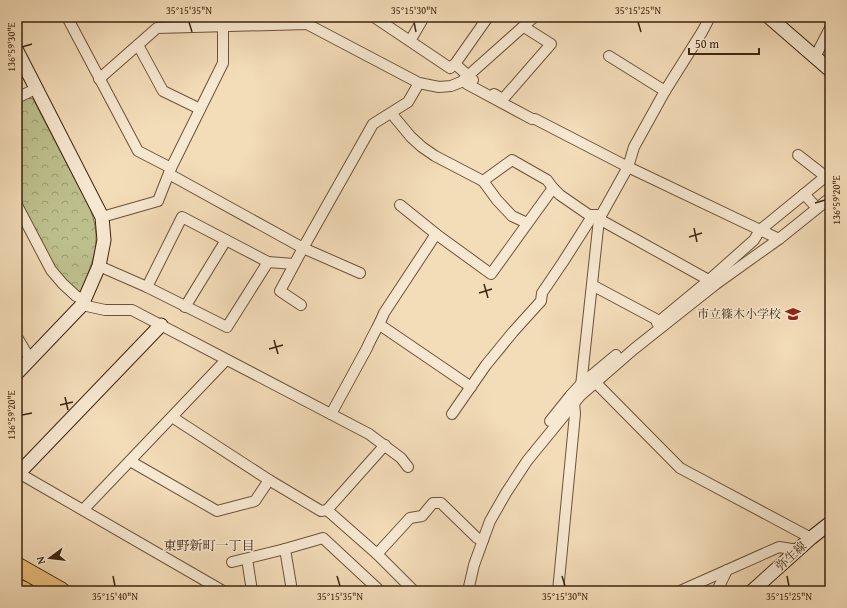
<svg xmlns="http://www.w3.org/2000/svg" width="847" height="608" font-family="'Gentium Book Plus','Noto Serif JP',serif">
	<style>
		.forest { fill: url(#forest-crowns); stroke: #7e724e }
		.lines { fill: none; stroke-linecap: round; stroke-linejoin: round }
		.street-casing { stroke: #6c5339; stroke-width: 12 }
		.secondary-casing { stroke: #3f250f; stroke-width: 15 }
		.highway-casing { stroke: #3f250f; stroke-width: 19 }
		.street { stroke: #f7e8d1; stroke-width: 10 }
		.secondary { stroke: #f7e8d1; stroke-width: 13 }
		.highway { stroke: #eabe7c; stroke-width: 17 }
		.ticks { fill: none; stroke: #3f250f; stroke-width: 1.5 }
		.labels { text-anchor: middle; stroke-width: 3; stroke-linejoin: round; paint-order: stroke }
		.poi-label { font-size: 12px; fill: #3f250f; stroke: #f7e8d1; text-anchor: end }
		.street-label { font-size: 12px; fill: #3f250f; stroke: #f7e8d1 }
		.neighbourhood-label { font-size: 13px; fill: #3f250f; stroke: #f7e8d1 }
		.neatline { fill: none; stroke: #3f250f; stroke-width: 1.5 }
		.ticks-label { font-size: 10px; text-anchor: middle; fill: #3f250f }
	</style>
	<defs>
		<pattern id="forest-crowns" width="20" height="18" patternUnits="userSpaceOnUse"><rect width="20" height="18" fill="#bdc08d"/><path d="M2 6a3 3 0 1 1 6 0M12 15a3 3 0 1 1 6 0" fill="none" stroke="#9b9c72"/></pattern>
	</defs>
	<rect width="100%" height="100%" fill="#f3dcb8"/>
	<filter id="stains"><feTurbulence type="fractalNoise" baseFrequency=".005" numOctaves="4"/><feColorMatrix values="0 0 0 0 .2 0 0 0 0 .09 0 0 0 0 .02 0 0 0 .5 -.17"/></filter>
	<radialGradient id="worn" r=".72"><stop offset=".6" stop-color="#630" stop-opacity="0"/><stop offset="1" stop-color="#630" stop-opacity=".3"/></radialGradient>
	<!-- forest -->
	<path class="forest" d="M28 98 33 99 89 206C103 240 94 258 81 291L77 292 66 282 50 262 17 199V104Z"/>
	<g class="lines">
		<defs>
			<g id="street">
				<path d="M67 17 138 151 171 168"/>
				<path d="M374 17 450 68 455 64 488 17"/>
				<path d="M410 41 424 17"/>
				<path d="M138 45 163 91 200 109"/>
				<path d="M609 56 665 91"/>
				<path d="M815 57 830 28"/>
				<path d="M455 64 473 80"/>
				<path d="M99 79 157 28 307 24 419 83 439 87 451 86 461 82 534 17"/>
				<path d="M467 84 532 119H535L628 167 779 239"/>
				<path d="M494 94 503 99 551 44 524 27"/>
				<path d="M17 98 37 88"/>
				<path d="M391 113 411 137 422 147 435 156 483 181 497 200 512 216 527 223"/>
				<path d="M798 155 825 176 830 182"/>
				<path d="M169 174 303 248 360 273"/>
				<path d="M483 181 512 160 547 180 553 188 560 195 589 215H599"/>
				<path d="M804 194 817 208"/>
				<path d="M17 205 51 270 63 284 76 296 84 300"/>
				<path d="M400 205 436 234 491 274 553 188"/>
				<path d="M102 217 158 201 171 168 223 63V17"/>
				<path d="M599 219 714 283"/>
				<path d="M99 266 147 287 227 327 268 262"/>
				<path d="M592 285 663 323"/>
				<path d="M147 287 182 217 268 262 294 264"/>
				<path d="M82 305 105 310H132L369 434 401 458 408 467"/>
				<path d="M301 305 280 291 303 248 373 124 408 102 419 83"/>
				<path d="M185 307 226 240"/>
				<path d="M657 323 709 280 754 240 760 230 830 173"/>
				<path d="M380 325 471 387"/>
				<path d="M17 337 30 359"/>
				<path d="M595 382 680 468 811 538"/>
				<path d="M581 386 599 219 628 167 634 147 665 91 702 32 710 17"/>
				<path d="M331 414 367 348C372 336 379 326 384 313L436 234"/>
				<path d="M452 414 486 365 513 332 541 301 542 293 563 262 593 215"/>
				<path d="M172 417 269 480 321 511 327 510 385 445"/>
				<path d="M550 421 570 396 581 384 616 355"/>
				<path d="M130 461 217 511 255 501 269 480"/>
				<path d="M17 472 223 591"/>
				<path d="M83 510 226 360"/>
				<path d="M327 510 377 554 414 591"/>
				<path d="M826 526 830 535"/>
				<path d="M285 549 292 591"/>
				<path d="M377 554 410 518 422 516 433 503H441L477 538 483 540"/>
				<path d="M247 559 252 591"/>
				<path d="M232 562 285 549 323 538 380 591"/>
				<path d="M468 591 474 565 483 540 490 521 506 493 527 461 580 396 634 349 716 284 779 239 830 198"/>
				<path d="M558 591 575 414 574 402"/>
				<path d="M680 591 779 547 798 550"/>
				<path d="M717 591 727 570"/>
			</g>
			<g id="secondary">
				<path d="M769 17 830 70"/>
				<path d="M17 51 102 217 104 240 99 266 82 305 17 373"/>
				<path d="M17 475 161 325"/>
				<path d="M752 591 811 538 830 523"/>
			</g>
			<g id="highway">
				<path d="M17 566 61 591"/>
				<path d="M17 587 25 591"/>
			</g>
		</defs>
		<!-- street casing -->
		<use href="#street" class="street-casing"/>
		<!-- secondary casing -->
		<use href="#secondary" class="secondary-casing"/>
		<!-- highway casing -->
		<use href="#highway" class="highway-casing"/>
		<!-- street -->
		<use href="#street" class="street"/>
		<!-- secondary -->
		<use href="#secondary" class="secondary"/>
		<!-- highway -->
		<use href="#highway" class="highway"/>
	</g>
	<!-- ticks -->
	<path class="ticks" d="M189 22 192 32M414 22 416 32M638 22 641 32M22 47 32 44M815 203 825 200M694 228 697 242M689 237 702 233M484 284 488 298M479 293 492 289M274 340 278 354M269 349 283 345M65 397 68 410M60 405 73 402M22 415 32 413M113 576 115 586M337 576 340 586M562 576 565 586M787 576 789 586"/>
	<!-- icons -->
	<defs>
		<symbol id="school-bare" viewBox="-9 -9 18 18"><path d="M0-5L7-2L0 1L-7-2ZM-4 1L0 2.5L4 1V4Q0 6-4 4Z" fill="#8f2418" stroke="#f7e8d1" stroke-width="2.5" paint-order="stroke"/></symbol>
	</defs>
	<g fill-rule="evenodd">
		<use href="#school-bare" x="782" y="303" width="22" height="22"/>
	</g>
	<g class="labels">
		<!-- poi labels -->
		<g class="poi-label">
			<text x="781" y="318">市立篠木小学校</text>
		</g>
		<!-- street labels -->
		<g class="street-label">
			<text transform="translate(791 556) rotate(-42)" y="4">弥生線</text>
		</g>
		<!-- neighbourhood labels -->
		<g class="neighbourhood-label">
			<text x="209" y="550">東野新町一丁目</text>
		</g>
	</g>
	<!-- margin -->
	<rect width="847" height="608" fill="none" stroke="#f3dcb8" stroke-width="44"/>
	<!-- north arrow -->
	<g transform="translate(50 558) rotate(255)" stroke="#f7e8d1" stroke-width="3" paint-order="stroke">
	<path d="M0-3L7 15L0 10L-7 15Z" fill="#3f250f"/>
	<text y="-6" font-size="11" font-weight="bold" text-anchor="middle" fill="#3f250f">N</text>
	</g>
	<!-- scale -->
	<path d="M689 48v6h70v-6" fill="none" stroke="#3f250f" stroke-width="2"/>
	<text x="695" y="48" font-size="12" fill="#3f250f" stroke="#f7e8d1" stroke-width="3" paint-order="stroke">50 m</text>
	<rect x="22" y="22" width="803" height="564" class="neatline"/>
	<g class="ticks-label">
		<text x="189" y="14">35°15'35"N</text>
		<text x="414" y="14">35°15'30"N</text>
		<text x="638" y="14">35°15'25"N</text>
		<text transform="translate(11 47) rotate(-90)" y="4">136°59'30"E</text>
		<text transform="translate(836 200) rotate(-90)" y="4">136°59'20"E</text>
		<text transform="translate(11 415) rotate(-90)" y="4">136°59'20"E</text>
		<text x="115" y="600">35°15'40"N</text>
		<text x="340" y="600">35°15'35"N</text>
		<text x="565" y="600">35°15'30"N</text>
		<text x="789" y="600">35°15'25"N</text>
	</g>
	<rect width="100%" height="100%" filter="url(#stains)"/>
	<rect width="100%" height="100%" fill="url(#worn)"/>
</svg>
